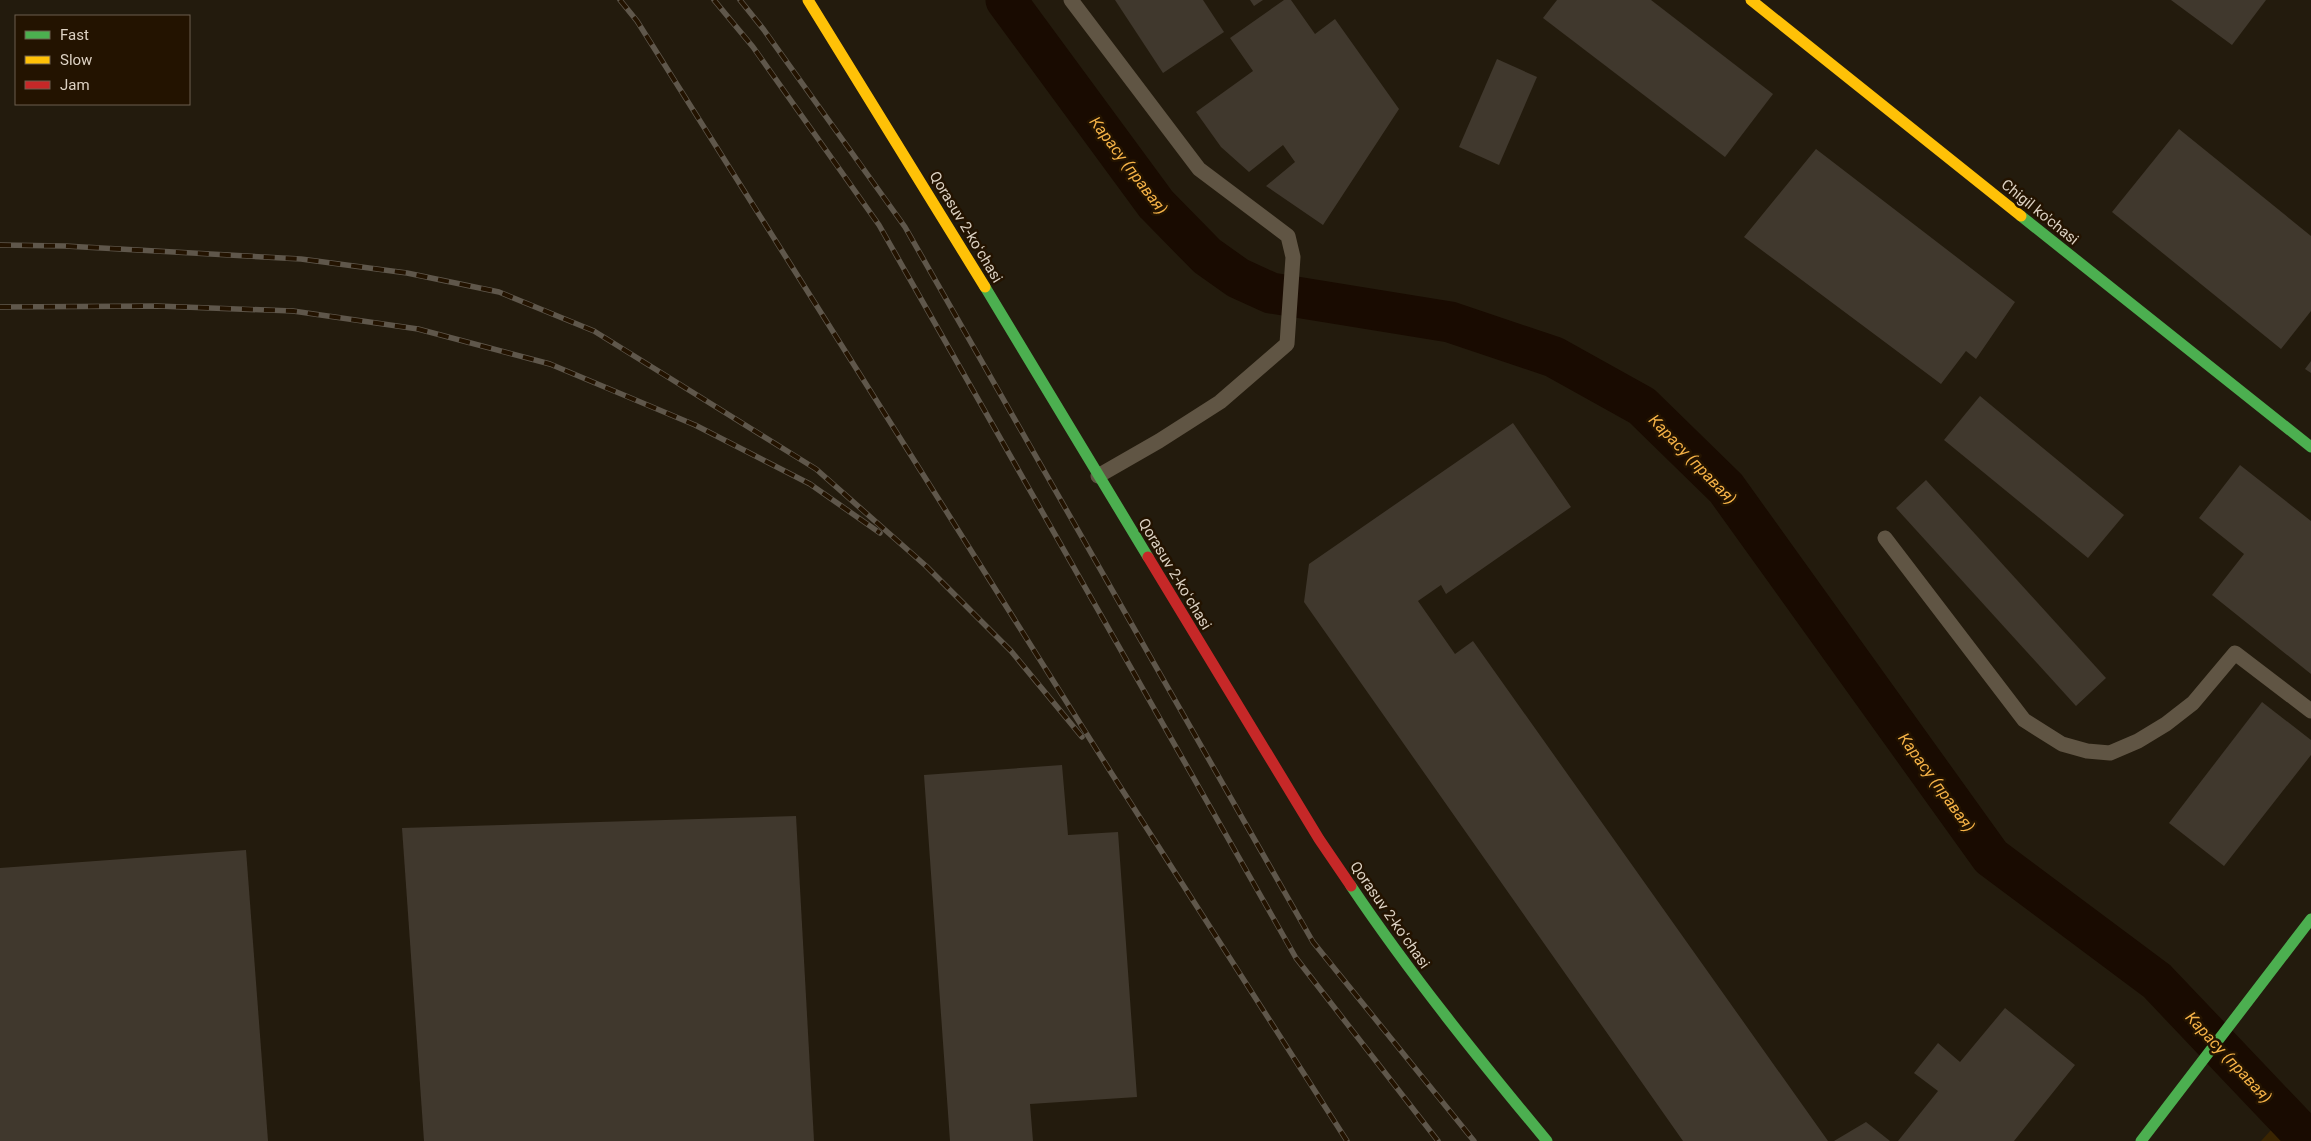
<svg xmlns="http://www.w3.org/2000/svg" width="2311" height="1141" font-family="Roboto,sans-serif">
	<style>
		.green { fill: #3a2502 }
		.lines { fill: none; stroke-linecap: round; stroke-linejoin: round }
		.canal { stroke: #190b01; stroke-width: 41 }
		.building { fill: #40382d }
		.lane { stroke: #605544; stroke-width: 15 }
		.fast { stroke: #4caf50; stroke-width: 11 }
		.slow { stroke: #ffc107; stroke-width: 11 }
		.jam { stroke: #c62828; stroke-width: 11 }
		.rail-casing { stroke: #5f574b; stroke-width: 5.5 }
		.rail { stroke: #231300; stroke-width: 4; stroke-dasharray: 11; stroke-linecap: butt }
		.labels { text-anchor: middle; stroke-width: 5; stroke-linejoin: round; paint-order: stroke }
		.street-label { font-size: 15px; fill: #ddd2c3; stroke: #231300 }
		.water-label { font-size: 16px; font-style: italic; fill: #f6b347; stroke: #231300 }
	</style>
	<rect width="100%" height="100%" fill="#231b0d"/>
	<!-- green -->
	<path class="green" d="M2271 1130 2282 1141H2261Z"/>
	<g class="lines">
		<!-- canal -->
		<path class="canal" d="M1006 0 1156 204 1207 256 1238 278 1271 293 1450 322 1554 357 1642 406 1726 488 1991 857 2157 981 2309 1141"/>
	</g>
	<!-- building -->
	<g class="building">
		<path d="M1115 0H1203L1224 32 1163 73Z"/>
		<path d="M1250 0H1263L1254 6Z"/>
		<path d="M1284 0H1291L1315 34 1335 19 1399 109 1323 225 1266 186 1295 162 1283 145 1249 172 1221 147 1196 112 1253 71 1230 38Z"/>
		<path d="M1557 0H1651L1773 94 1725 157 1543 18Z"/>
		<path d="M2171 0H2266L2232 45Z"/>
		<path d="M1497 59 1537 77 1499 165 1459 147Z"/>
		<path d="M2179 129 2311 236V311L2281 349 2112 212Z"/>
		<path d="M1816 149 2015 302 1976 359 1966 351 1941 384 1744 237Z"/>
		<path d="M2311 361V373L2305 369Z"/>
		<path d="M1980 396 2124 515 2088 558 1944 440Z"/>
		<path d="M1513 423 1571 507 1446 594 1441 585 1418 601 1455 654 1473 641 1828 1141H1683L1304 602 1309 564Z"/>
		<path d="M2240 465 2311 521V674L2212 595 2244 554 2199 518Z"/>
		<path d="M1926 480 2106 678 2076 706 1896 508Z"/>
		<path d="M2262 702 2311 740V755L2224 866 2169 823Z"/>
		<path d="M1062 765 1068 835 1118 832 1137 1097 1030 1104 1033 1141H950L924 775Z"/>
		<path d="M796 816 814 1141H424L402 828Z"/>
		<path d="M246 850 268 1141H0V868Z"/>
		<path d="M2005 1008 2075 1065 2014 1141H1898L1938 1091 1914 1073 1938 1043 1960 1062Z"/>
		<path d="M1866 1122 1890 1141H1834Z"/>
	</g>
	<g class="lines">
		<!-- lane -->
		<g class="lane">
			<path d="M1071 0 1199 169 1288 236 1293 257 1287 344 1220 402 1159 441 1098 476"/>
			<path d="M1885 538 2024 720 2062 744 2087 751 2110 753 2138 741 2166 724 2193 703 2235 653 2311 711"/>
		</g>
		<!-- fast -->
		<g class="fast">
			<path d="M2021 216 2311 447"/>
			<path d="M985 287 1148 557"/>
			<path d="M1351 886C1411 975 1478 1058 1547 1141"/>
			<path d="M2141 1141 2311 919"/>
		</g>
		<!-- slow -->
		<g class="slow">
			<path d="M808 0 985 287"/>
			<path d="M1751 0 2021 216"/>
		</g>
		<!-- jam -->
		<path class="jam" d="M1148 557 1319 839 1351 886"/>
		<defs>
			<g id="rail">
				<path d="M620 0 637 21 1112 774 1347 1141"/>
				<path d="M714 0 753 47 879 225 1296 958 1438 1141"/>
				<path d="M740 0 764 30 905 227 1313 942 1474 1141"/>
				<path d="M0 245 65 246 301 259 407 273 499 292 594 331 816 469 926 566 1011 651 1082 737"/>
				<path d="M0 307 157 306 293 311 418 329 550 364 695 425 810 484 880 533"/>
			</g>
		</defs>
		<!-- rail casing -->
		<use href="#rail" class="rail-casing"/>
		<!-- rail -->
		<use href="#rail" class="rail"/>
	</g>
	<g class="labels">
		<!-- street labels -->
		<g class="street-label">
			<text transform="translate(2040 212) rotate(39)" y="5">Chigil ko'chasi</text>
			<text transform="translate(966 227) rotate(59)" y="5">Qorasuv 2-koʻchasi</text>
			<text transform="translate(1175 574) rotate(59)" y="5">Qorasuv 2-koʻchasi</text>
			<text transform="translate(1390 915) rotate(55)" y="5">Qorasuv 2-koʻchasi</text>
		</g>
		<!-- water labels -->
		<g class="water-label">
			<text transform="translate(1129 165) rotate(53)" y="6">Карасу (правая)</text>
			<text transform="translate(1693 459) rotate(46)" y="6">Карасу (правая)</text>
			<text transform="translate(1937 782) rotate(54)" y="6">Карасу (правая)</text>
			<text transform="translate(2229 1057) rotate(47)" y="6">Карасу (правая)</text>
		</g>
	</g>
	<!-- legend -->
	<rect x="15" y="15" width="175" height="90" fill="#231300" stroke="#6d5f4e"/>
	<rect x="25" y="31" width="25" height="8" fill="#4caf50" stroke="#6d5f4e"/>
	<text x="60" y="40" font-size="15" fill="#ddd2c3">Fast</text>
	<rect x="25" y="56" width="25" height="8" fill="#ffc107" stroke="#6d5f4e"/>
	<text x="60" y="65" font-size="15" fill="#ddd2c3">Slow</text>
	<rect x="25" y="81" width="25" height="8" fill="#c62828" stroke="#6d5f4e"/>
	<text x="60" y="90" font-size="15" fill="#ddd2c3">Jam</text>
</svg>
